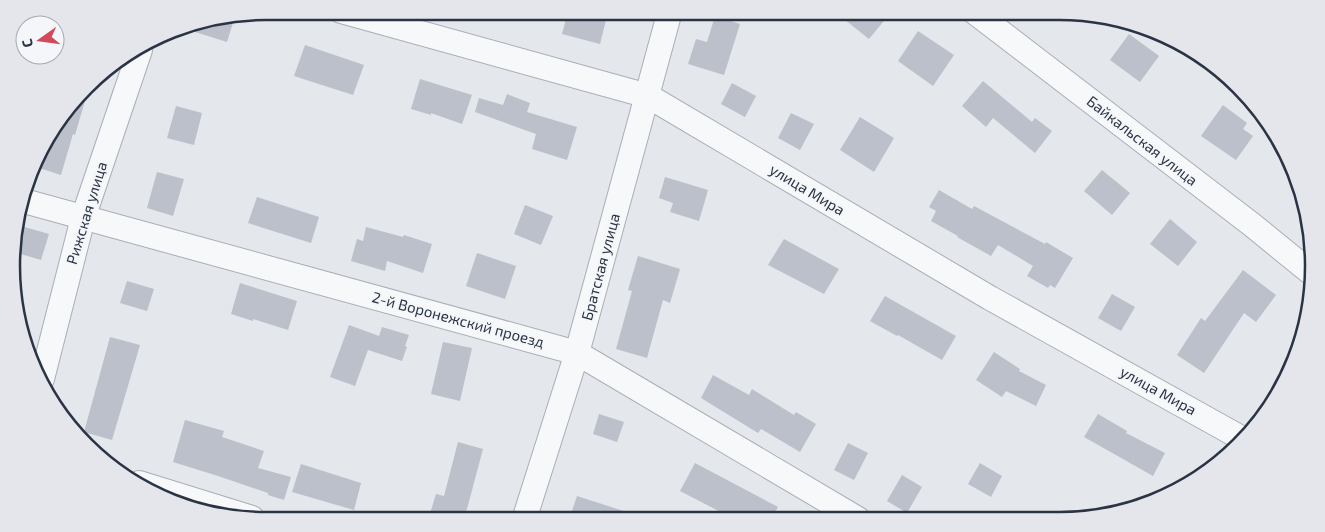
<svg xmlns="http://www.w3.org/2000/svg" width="1325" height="532" font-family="'Exo 2',sans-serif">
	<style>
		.building { fill: #bbc0ca }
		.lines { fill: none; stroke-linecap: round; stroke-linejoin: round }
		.street-casing { stroke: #a9aeb7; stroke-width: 26 }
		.street { stroke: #f7f8fa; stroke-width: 24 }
		.labels { text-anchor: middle; stroke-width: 4; stroke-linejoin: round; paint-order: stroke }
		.street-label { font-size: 15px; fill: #2b3445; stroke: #f4f6f9 }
		.rim { fill: none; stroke: #2b3445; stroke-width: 2.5 }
	</style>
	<rect width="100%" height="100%" fill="#e4e7ec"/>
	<!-- building -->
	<g class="building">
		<path d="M568 11 606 20 600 44 562 34Z"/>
		<path d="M834 11H892L869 39Z"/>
		<path d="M235 16 227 42 179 27 184 25Z"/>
		<path d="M715 16 740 24 724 75 688 64 696 39 707 42Z"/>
		<path d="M918 31 954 55 933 86 898 61Z"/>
		<path d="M1129 34 1159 56 1140 82 1110 60Z"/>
		<path d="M305 45 364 65 353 95 294 76Z"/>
		<path d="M420 79 472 95 462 124 431 113V115L411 109Z"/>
		<path d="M983 81 1032 122 1035 118 1052 131 1035 153 993 118 986 127 962 106Z"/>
		<path d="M732 83 756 96 745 117 721 104Z"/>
		<path d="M90 84 75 135 73 134 61 175 36 167 45 139Z"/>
		<path d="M507 94 530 103 527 112 577 127 567 160 532 149 536 134 475 112 479 98 503 105Z"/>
		<path d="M1223 105 1247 123 1243 129 1253 136 1236 160 1201 136Z"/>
		<path d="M176 106 202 113 194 145 167 138Z"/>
		<path d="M791 113 814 124 800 150 778 138Z"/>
		<path d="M860 117 894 138 874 172 840 150Z"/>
		<path d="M1102 170 1130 193 1112 215 1084 191Z"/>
		<path d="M157 172 184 179 173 216 147 208Z"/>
		<path d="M665 177 708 190 699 221 670 212 673 203 659 198Z"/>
		<path d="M939 190 972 209 974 206 1045 244 1046 242 1073 258 1055 288 1050 285 1048 288 1027 276 1033 266 998 245 991 256 957 237 958 236 931 221 936 211 929 207Z"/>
		<path d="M257 197 319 217 311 243 248 223Z"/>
		<path d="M525 205 553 216 541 245 514 234Z"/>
		<path d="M1170 219 1197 242 1178 266 1150 244Z"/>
		<path d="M21 226 49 234 41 260 14 252Z"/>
		<path d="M366 227 403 237 404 235 432 244 423 273 387 261 385 271 351 261 357 239 363 241Z"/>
		<path d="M784 239 839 269 824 294 768 265Z"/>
		<path d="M477 253 516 266 505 299 466 286Z"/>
		<path d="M638 256 680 269 670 303 663 300 647 358 616 349 632 291 628 290Z"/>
		<path d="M1243 270 1276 295 1256 322 1244 313 1204 373 1177 355 1201 318 1205 321Z"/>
		<path d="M127 281 154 289 147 311 120 303Z"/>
		<path d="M240 283 297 301 288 330 253 319V321L231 314Z"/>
		<path d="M1112 294 1135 307 1121 331 1098 318Z"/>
		<path d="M885 296 956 336 942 360 898 335 897 336 870 321Z"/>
		<path d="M349 325 379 336 382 327 409 335 405 346 407 347 402 361 368 350 355 386 330 377Z"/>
		<path d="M110 337 140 345 112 440 84 432Z"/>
		<path d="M443 342 472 348 460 401 431 394Z"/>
		<path d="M994 352 1020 369 1019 371 1046 385 1036 406 1006 391 1002 397 976 380Z"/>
		<path d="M713 375 749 395 752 389 794 415 796 412 816 424 800 452 761 429 758 433 701 398Z"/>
		<path d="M599 414 624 422 617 442 593 434Z"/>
		<path d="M1098 414 1127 431 1126 433 1165 453 1153 476 1084 437Z"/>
		<path d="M185 420 224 431 222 437 264 451 258 468 291 477 284 500 268 495V493L218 476 173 462Z"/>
		<path d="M458 442 483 449 464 520H428L436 494 444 496Z"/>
		<path d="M848 443 868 453 854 480 834 470Z"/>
		<path d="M695 463 778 507 771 519H734L680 491Z"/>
		<path d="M980 463 1002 476 991 497 968 484Z"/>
		<path d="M301 464 361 483 354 510 292 492Z"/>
		<path d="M902 475 922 487 907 513 887 501Z"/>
		<path d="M577 496 639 516V520H569Z"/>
	</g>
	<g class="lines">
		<defs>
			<g id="street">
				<path d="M341 11 648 96 990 298 1243 439"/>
				<path d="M973 11 1251 224 1310 272"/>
				<path d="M24 201 577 353 858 519"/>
				<path d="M42 379 83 218 140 50"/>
				<path d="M139 483 252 518"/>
				<path d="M524 520 577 353 670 11"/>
			</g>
		</defs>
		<!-- street casing -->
		<use href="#street" class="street-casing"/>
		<!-- street -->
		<use href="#street" class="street"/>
	</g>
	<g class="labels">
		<!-- street labels -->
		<g class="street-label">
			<text transform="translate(1142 141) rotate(38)" y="5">Байкальская улица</text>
			<text transform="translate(807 190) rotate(31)" y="5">улица Мира</text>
			<text transform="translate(87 213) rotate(-73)" y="5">Рижская улица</text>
			<text transform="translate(601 267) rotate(-75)" y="5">Братская улица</text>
			<text transform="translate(458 320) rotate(15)" y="5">2-й Воронежский проезд</text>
			<text transform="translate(1158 391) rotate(29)" y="5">улица Мира</text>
		</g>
	</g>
	<!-- crop -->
	<path d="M0 0H1325V532H0ZM266 20H1059A246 246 0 0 1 1305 266V266A246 246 0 0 1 1059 512H266A246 246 0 0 1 20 266V266A246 246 0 0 1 266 20Z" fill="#e4e6eb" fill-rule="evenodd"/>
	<path class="rim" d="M266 20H1059A246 246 0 0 1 1305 266V266A246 246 0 0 1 1059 512H266A246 246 0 0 1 20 266V266A246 246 0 0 1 266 20Z"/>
	<!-- north arrow -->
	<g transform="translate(40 40) rotate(256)"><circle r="24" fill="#f4f6f9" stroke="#a4a8b1"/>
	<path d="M0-4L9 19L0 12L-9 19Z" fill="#d1495b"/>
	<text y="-8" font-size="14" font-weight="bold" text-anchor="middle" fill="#2b3445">С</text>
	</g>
</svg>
